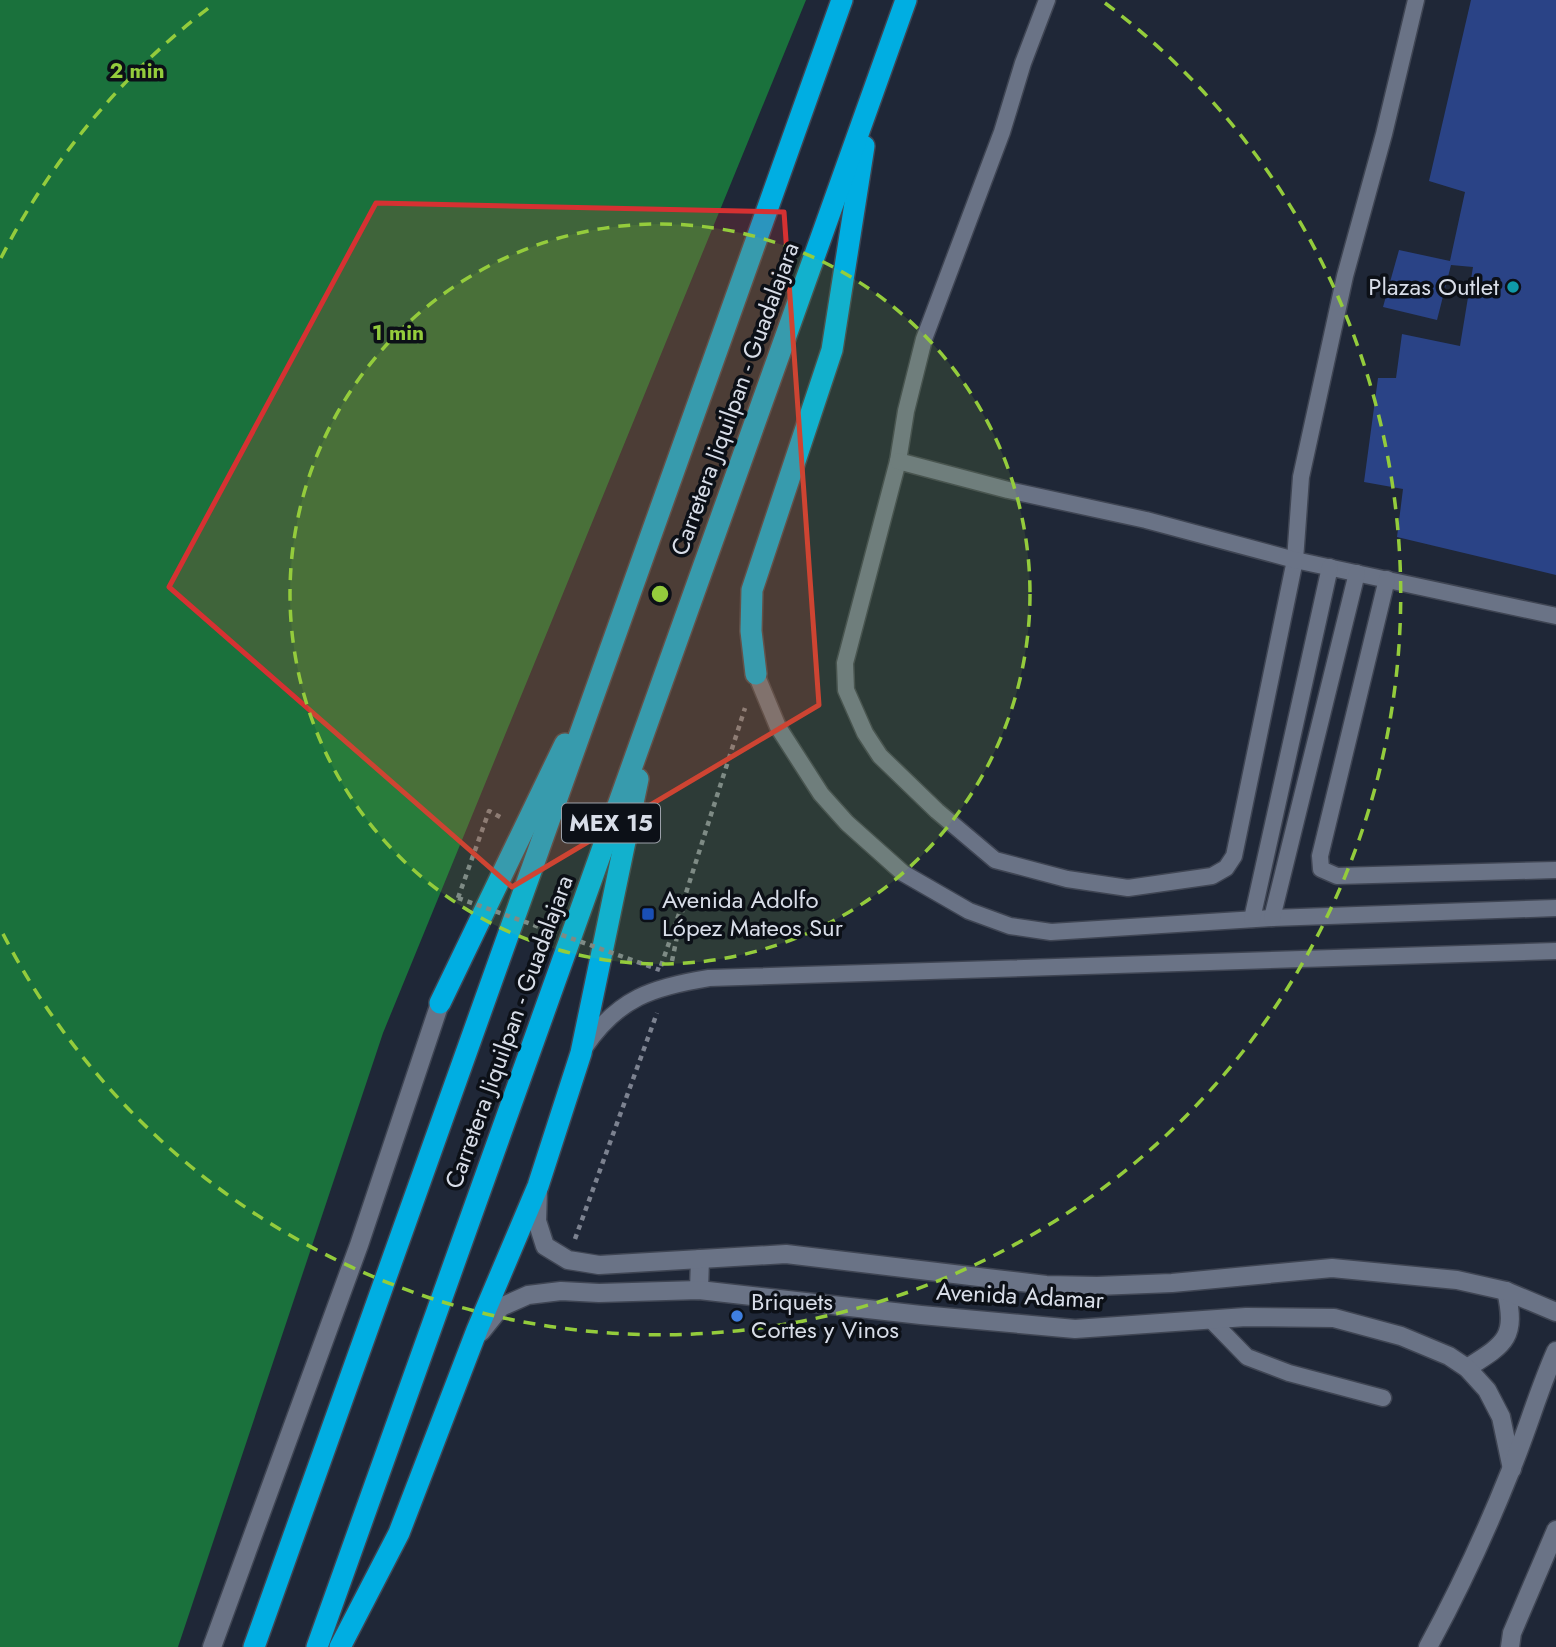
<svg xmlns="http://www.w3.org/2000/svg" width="1556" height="1647" font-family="Jost,sans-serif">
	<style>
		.forest { fill: #1a713c }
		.building { fill: #2a4386 }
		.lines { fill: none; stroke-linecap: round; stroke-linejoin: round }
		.lane-casing { stroke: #3f4553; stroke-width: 19 }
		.street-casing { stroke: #3f4553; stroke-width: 21 }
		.secondary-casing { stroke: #3f4553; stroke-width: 21 }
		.highway-casing { stroke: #3f4553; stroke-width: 24 }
		.path { stroke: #7c8290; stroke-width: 4.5; stroke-dasharray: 5 5; stroke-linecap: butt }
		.lane { stroke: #6a7386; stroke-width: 16 }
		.street { stroke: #6a7386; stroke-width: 18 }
		.secondary { stroke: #6a7386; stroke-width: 18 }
		.highway { stroke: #00aee2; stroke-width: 21 }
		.path-bridge { stroke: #7c8290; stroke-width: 4.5; stroke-dasharray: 5 5; stroke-linecap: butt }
		.marked { fill: #d63132; fill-opacity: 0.2; stroke: #d63132; stroke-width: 5; stroke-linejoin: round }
		.ring { fill: none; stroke: #94cc3c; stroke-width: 3.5; stroke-dasharray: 12 9 }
		.culture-dot { fill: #0f9aa8; stroke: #0c1017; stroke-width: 2.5 }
		.transit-dot { fill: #1a4fb4; stroke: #0c1017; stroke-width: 2.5 }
		.shop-dot { fill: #3f7fe0; stroke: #0c1017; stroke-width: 2.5 }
		.labels { text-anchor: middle; stroke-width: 7; stroke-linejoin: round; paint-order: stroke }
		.shield { fill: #0c1017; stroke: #9ba0a9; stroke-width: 2 }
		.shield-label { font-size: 23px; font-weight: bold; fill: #d8dde8 }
		.poi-label { font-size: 24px; fill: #d8dde8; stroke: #0c1017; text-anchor: start }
		.street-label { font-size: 24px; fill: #d8dde8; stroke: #0c1017 }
		.centre { fill: #94cc3c; stroke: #0c1017; stroke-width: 3.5 }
		.ring-label { font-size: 21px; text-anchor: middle; font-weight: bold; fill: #94cc3c; stroke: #0c1017; stroke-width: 7; stroke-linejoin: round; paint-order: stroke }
	</style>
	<rect width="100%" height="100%" fill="#1f2737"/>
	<!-- forest -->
	<path class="forest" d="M0 0H806L383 1033 178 1647H0Z"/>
	<!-- building -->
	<path class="building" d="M1471 0H1556V575L1397 537 1403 489 1364 482 1378 378H1396L1402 334 1460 346 1473 267 1451 265 1437 320 1383 307 1399 250 1450 261 1465 192 1429 181Z"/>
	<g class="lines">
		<defs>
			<g id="lane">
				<path d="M1047 0 1023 63 1002 132 924 339 906 411 898 461 845 663 846 690 865 733 880 756 937 811 995 860 1067 879 1128 888 1212 876 1226 868 1234 856 1295 560 1301 477 1345 276 1384 134 1416 0"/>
				<path d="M898 461 1008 490 1146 520 1295 560 1556 616"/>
				<path d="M1387 579 1320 856 1321 869 1337 876 1556 870"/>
				<path d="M756 674 778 727 821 794 847 823 903 873 969 911 1010 926 1051 932 1272 918 1556 908"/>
				<path d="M1272 918 1357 573"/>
				<path d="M1252 919 1330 567"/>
				<path d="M585 1047C618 998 653 987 709 978L1556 951"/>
				<path d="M1211 1320 1247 1357 1289 1373 1383 1398"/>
			</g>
			<g id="street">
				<path d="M699 1290 700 1259"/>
				<path d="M1467 1368C1505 1344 1517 1338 1506 1291"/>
				<path d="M212 1647 359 1245 440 1003"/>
			</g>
			<g id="secondary">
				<path d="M538 1190 537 1221 545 1246 568 1260 599 1265 786 1254 1046 1285 1097 1286 1172 1283 1332 1268 1457 1280 1506 1291 1556 1312"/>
				<path d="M481 1332 501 1307 528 1295 561 1291 599 1293 699 1290 921 1315 1075 1329 1246 1317 1334 1318 1401 1336 1449 1356 1467 1368 1487 1390 1501 1417 1512 1469"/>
				<path d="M1428 1647C1459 1590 1486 1532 1510 1472 1527 1432 1538 1391 1556 1351"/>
				<path d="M1510 1647 1512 1633 1556 1530"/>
			</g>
			<g id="highway">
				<path d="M756 674 751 631 752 590 832 350 864 146"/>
				<path d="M440 1003 565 744"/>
				<path d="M254 1647 842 0"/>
				<path d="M317 1647 906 0"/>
				<path d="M340 1647 399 1533 477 1330 538 1186 581 1053 638 779"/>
			</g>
		</defs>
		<!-- lane casing -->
		<use href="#lane" class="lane-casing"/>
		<!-- street casing -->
		<use href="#street" class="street-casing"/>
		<!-- secondary casing -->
		<use href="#secondary" class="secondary-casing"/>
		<!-- highway casing -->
		<use href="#highway" class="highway-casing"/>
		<!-- path -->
		<g class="path">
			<path d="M458 898 489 811 502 818"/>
			<path d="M672 961 686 893 745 708"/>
			<path d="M661 966 680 911"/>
			<path d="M575 1239 657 1013"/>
		</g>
		<!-- lane -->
		<use href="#lane" class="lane"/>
		<!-- street -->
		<use href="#street" class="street"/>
		<!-- secondary -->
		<use href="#secondary" class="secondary"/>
		<!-- highway -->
		<use href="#highway" class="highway"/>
		<!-- path-bridge -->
		<path class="path-bridge" d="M458 898 660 970"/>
	</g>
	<!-- marked area -->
	<path class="marked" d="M376 203 784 212 819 705 512 887 169 587Z"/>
	<!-- distance rings -->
	<circle cx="660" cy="594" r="370" fill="#94cc3c" fill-opacity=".12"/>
	<g class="ring">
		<circle cx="660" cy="594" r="370"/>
		<path d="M1 258A740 740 0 0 1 215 3M1105 3A740 740 0 1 1 1 930"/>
	</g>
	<!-- markers -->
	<circle class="culture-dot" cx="1513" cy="287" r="7"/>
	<rect class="transit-dot" x="641" y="907" width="14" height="14" rx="3.5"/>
	<circle class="shop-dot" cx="737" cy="1316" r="7"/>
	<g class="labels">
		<!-- shield labels -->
		<rect class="shield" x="562" y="803.5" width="98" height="39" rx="5"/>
		<g class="shield-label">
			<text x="611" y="831">MEX 15</text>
		</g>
		<!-- poi labels -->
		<g class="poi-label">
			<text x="1499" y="295" text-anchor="end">Plazas Outlet</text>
			<text x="662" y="908">Avenida Adolfo<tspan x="662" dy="28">López Mateos Sur</tspan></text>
			<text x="751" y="1310">Briquets<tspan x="751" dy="28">Cortes y Vinos</tspan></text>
		</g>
		<!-- street labels -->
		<g class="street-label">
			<text transform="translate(735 399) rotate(-70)" y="8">Carretera Jiquilpan - Guadalajara</text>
			<text transform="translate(509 1032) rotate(-70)" y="8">Carretera Jiquilpan - Guadalajara</text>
			<text transform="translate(1020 1296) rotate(3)" y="8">Avenida Adamar</text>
		</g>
	</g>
	<circle cx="660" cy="594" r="10" class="centre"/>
	<g class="ring-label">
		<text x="137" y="78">2 min</text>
		<text x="398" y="340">1 min</text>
	</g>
</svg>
